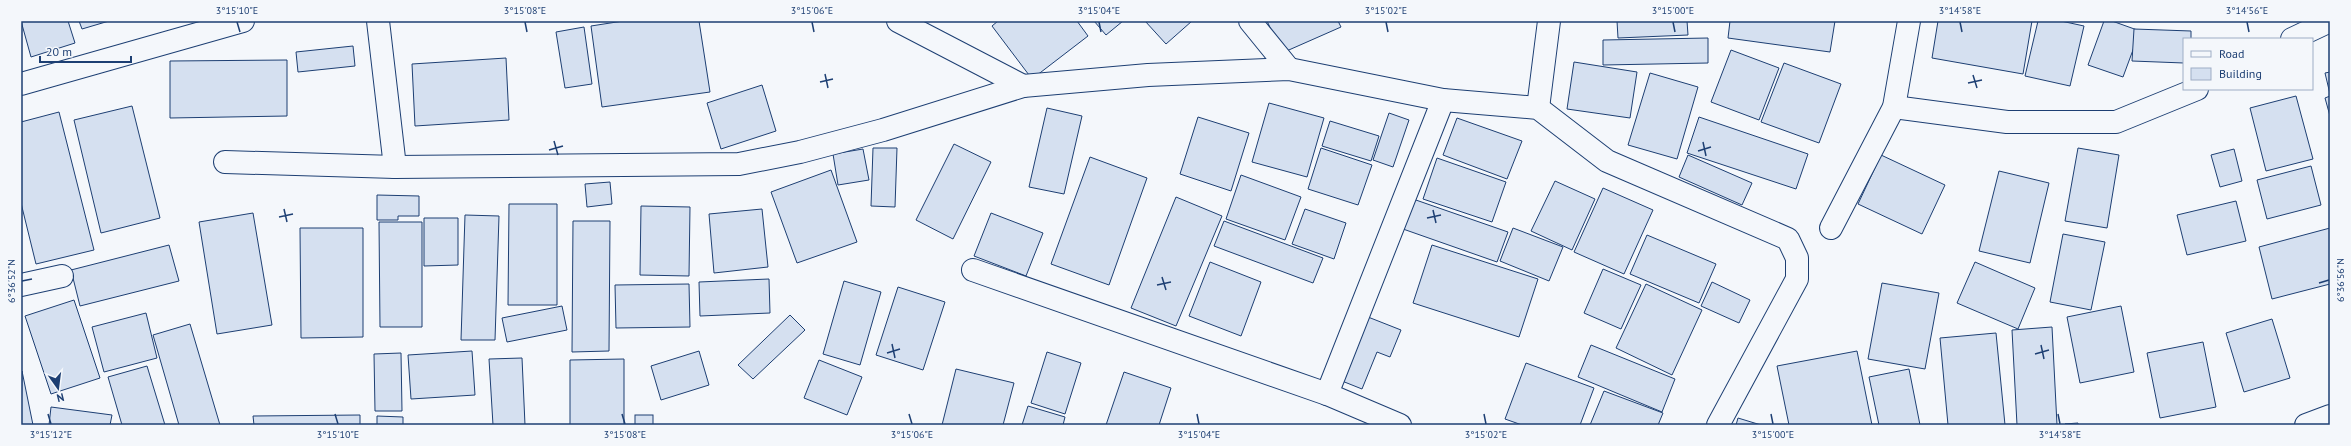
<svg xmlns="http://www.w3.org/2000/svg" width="2351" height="446" font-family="'PT Sans',sans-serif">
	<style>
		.building { fill: #d5e0f0; stroke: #1d3f73 }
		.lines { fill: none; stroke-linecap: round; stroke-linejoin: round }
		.minor-casing { stroke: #1d3f73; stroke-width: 24 }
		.minor { stroke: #f4f7fb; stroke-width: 22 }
		.ticks { fill: none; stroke: #1d3f73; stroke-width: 1.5 }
		.neatline { fill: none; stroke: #1d3f73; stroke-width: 1.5 }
		.ticks-label { font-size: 10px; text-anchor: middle; fill: #1d3f73 }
	</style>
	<rect width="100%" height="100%" fill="#f4f7fb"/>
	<!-- building -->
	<g class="building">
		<path d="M21 21H68L75 43 31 57Z"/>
		<path d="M79 21H109L82 29Z"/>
		<path d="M623 21H699L710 92 602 107 591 26Z"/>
		<path d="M998 21H1077L1088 36 1032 79 992 26Z"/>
		<path d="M1094 21H1123L1106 35Z"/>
		<path d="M1145 21H1192L1166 44Z"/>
		<path d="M1267 21H1338L1341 27 1282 53Z"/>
		<path d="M1617 21H1687L1688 35 1618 38Z"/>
		<path d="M1730 21H1835L1830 52 1728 38Z"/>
		<path d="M1938 21H2032L2023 74 1932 58Z"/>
		<path d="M2038 21H2061L2084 26 2070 86 2025 76Z"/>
		<path d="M2104 21H2112L2140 31 2123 77 2088 65Z"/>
		<path d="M584 27 592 84 565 88 556 32Z"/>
		<path d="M2134 29 2191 31V39H2184V63L2132 61Z"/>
		<path d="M1708 38V63L1603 65V40Z"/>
		<path d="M353 46 355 66 298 72 296 52Z"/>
		<path d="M1731 50 1779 68 1759 120 1711 102Z"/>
		<path d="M506 58 509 120 415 126 412 64Z"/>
		<path d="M287 60V116L170 118V61Z"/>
		<path d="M1574 62 1637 72 1630 118 1567 109Z"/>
		<path d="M1784 63 1841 84 1819 143 1761 122Z"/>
		<path d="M2330 72V94L2325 73Z"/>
		<path d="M1650 73 1698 87 1677 159 1628 145Z"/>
		<path d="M762 85 776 131 721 149 707 103Z"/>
		<path d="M2296 96 2313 159 2266 171 2250 108Z"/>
		<path d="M2330 96V116L2325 98Z"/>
		<path d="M1269 103 1324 118 1307 177 1252 162Z"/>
		<path d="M132 106 160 218 101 233 74 120Z"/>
		<path d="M1047 108 1082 116 1064 194 1029 187Z"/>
		<path d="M59 112 94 250 36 264 21 203V122Z"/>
		<path d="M1389 113 1409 120 1393 167 1373 160Z"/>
		<path d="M1198 117 1249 133 1231 191 1180 174Z"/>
		<path d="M1699 117 1808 154 1796 189 1687 153Z"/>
		<path d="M1457 118 1522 141 1507 179 1443 155Z"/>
		<path d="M1330 121 1379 136 1371 161 1322 146Z"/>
		<path d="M954 144 991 162 953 239 916 220Z"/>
		<path d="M873 148H897L895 207 871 206Z"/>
		<path d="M1321 148 1372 165 1358 205 1308 189Z"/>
		<path d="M2078 148 2119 155 2107 228 2065 221Z"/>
		<path d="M863 149 869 180 838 185 833 154Z"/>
		<path d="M2234 149 2242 181 2220 187 2211 155Z"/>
		<path d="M1688 155 1752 183 1742 205 1679 177Z"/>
		<path d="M1881 155 1945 185 1922 234 1858 204Z"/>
		<path d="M1090 157 1147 178 1109 285 1051 264Z"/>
		<path d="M1437 158 1506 182 1492 222 1423 199Z"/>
		<path d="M2311 166 2321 205 2267 219 2257 180Z"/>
		<path d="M831 170 857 242 797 263 771 192Z"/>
		<path d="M1999 171 2049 183 2030 263 1979 251Z"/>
		<path d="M1241 175 1301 197 1285 240 1226 219Z"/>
		<path d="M1555 181 1595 199 1572 250 1531 231Z"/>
		<path d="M610 182 612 204 587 207 585 184Z"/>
		<path d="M1603 188 1653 210 1624 274 1574 252Z"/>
		<path d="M377 195 419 196V216H398V220H377Z"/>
		<path d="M1176 197 1222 216 1176 326 1131 308Z"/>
		<path d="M1413 199 1508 232 1497 262 1403 229Z"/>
		<path d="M2236 201 2246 241 2187 255 2177 215Z"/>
		<path d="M509 204H557V305H508Z"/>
		<path d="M641 206 690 207 689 276 640 275Z"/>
		<path d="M762 209 768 267 714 273 709 214Z"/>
		<path d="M1305 209 1346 223 1334 259 1292 244Z"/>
		<path d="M253 213 272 325 217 334 199 222Z"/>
		<path d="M991 213 1043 233 1026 276 974 256Z"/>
		<path d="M465 215 499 216 495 340H461Z"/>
		<path d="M424 218H458V265L424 266Z"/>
		<path d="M573 221H610L609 351 572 352Z"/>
		<path d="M1224 221 1323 258 1313 283 1214 246Z"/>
		<path d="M379 222H422V327H380Z"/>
		<path d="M300 228H363V337L301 338Z"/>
		<path d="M1513 228 1563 247 1549 281 1500 261Z"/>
		<path d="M2330 228V284L2272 299 2259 247Z"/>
		<path d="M2063 234 2105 242 2091 310 2050 302Z"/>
		<path d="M1647 235 1716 264 1699 303 1630 274Z"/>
		<path d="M169 245 179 281 80 306 71 270Z"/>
		<path d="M1432 245 1538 279 1519 337 1413 303Z"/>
		<path d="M1210 262 1261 282 1241 336 1189 316Z"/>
		<path d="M1975 262 2035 288 2018 329 1957 303Z"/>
		<path d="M1603 269 1641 285 1621 329 1584 313Z"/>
		<path d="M769 279 770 313 700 316 699 282Z"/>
		<path d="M844 281 881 292 860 365 823 354Z"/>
		<path d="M1712 282 1750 300 1739 323 1701 306Z"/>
		<path d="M1882 283 1939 293 1925 369 1868 359Z"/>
		<path d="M689 284 690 327 616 328 615 285Z"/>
		<path d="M1646 284 1702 310 1672 375 1616 348Z"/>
		<path d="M898 287 945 302 923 370 876 355Z"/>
		<path d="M74 300 100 378 51 394 25 316Z"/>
		<path d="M562 306 567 330 507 342 502 318Z"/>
		<path d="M2121 306 2134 372 2080 383 2067 317Z"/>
		<path d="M146 313 157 358 104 372 92 327Z"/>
		<path d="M790 315 805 330 753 379 738 365Z"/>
		<path d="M1368 317 1401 330 1390 357 1377 352 1362 389 1342 381Z"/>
		<path d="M2272 319 2290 378 2244 392 2226 333Z"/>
		<path d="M190 324 220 425H179L153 335Z"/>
		<path d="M2052 327 2057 425H2017L2012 330Z"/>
		<path d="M1996 333 2005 425H1948L1940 338Z"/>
		<path d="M2203 342 2216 407 2160 418 2147 353Z"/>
		<path d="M1591 345 1675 379 1662 412 1578 377Z"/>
		<path d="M472 351 475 395 411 399 408 355Z"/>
		<path d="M699 351 709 385 661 400 651 366Z"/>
		<path d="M1857 351 1872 425H1789L1777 366Z"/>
		<path d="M1047 352 1081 363 1065 414 1031 403Z"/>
		<path d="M401 353 402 411H375L374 354Z"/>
		<path d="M522 358 525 425H493L489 359Z"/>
		<path d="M624 359V425H570V360Z"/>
		<path d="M819 360 862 377 847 415 804 398Z"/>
		<path d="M1526 363 1594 388 1580 425H1522L1505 419Z"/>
		<path d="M147 366 165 425H122L108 377Z"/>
		<path d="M956 369 1014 383 1003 425H942Z"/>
		<path d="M1909 369 1920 425H1879L1869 377Z"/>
		<path d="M22 371 33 425H21Z"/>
		<path d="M1124 372 1171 388 1159 425H1106Z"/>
		<path d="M1604 391 1663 413 1658 425H1590Z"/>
		<path d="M1028 406 1065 417 1063 425H1022Z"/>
		<path d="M51 407 112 415 110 425H49Z"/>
		<path d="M360 415V425H254L253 416Z"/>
		<rect x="635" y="415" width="18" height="10"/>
		<path d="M377 416 403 417V425H377Z"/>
		<path d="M1738 418 1761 425H1736Z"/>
		<path d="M2078 423V425L2065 424Z"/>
	</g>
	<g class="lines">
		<defs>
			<g id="minor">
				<path d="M378 21 395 167"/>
				<path d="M898 21 1023 86"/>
				<path d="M1250 21 1289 69"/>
				<path d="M2292 39 2330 21"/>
				<path d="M21 84 243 21"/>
				<path d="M1894 107 2007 122H2116L2197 89"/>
				<path d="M1538 108 1549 21"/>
				<path d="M225 162 395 167 739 164 800 152 883 130 1023 86 1148 75 1289 69 1443 100 1538 108 1607 161 1788 239 1797 258V279L1718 425"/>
				<path d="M1831 228 1894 107 1909 21"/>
				<path d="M973 270 1327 394 1400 425"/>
				<path d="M21 285 62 276"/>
				<path d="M1327 394 1443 100"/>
				<path d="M2306 425 2330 416"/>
			</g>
		</defs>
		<!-- minor casing -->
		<use href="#minor" class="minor-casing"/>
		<!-- minor -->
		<use href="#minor" class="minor"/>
	</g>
	<!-- ticks -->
	<path class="ticks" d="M237 22 240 32M525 22 527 32M812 22 814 32M1099 22 1101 32M1386 22 1388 32M1673 22 1675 32M1960 22 1962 32M2247 22 2249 32M825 74 828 88M1973 75 1977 88M820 82 833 79M1968 83 1982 80M554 141 558 155M1703 142 1706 156M549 150 563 146M1698 151 1711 147M284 209 287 222M1433 210 1436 223M279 217 293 214M1427 218 1441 215M1162 277 1166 290M22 281 32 279M2319 283 2329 280M1157 285 1171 282M892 344 895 358M2041 345 2044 359M887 353 900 349M2035 354 2049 350M48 414 51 424M335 414 338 424M622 414 625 424M909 414 912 424M1197 414 1199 424M1484 414 1486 424M1771 414 1773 424M2058 414 2060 424"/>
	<!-- border -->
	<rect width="2351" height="446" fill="none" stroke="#f4f7fb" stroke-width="44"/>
	<!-- legend -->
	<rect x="2183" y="38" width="130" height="52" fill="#f4f7fb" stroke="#9eadc5"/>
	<rect x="2191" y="51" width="20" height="6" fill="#f4f7fb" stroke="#9eadc5"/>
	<text x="2219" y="58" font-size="12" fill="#1d3f73">Road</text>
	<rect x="2191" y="68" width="20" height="12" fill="#d5e0f0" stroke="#9eadc5"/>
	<text x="2219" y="78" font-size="12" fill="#1d3f73">Building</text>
	<!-- north arrow -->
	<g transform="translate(58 388) rotate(166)" stroke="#f4f7fb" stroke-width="3" paint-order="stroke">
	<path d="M0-3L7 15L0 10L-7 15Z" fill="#1d3f73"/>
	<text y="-6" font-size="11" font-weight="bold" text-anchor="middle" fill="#1d3f73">N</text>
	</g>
	<!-- scale -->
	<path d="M40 56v6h91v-6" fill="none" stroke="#1d3f73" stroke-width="2"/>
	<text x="46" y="56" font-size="12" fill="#1d3f73" stroke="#f4f7fb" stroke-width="3" paint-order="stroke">20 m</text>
	<rect x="22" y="22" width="2307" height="402" class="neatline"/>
	<g class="ticks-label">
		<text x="237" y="14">3°15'10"E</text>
		<text x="525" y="14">3°15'08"E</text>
		<text x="812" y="14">3°15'06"E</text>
		<text x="1099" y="14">3°15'04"E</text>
		<text x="1386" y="14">3°15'02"E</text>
		<text x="1673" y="14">3°15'00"E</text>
		<text x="1960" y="14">3°14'58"E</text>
		<text x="2247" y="14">3°14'56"E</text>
		<text transform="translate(2340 280) rotate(-90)" y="4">6°36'56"N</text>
		<text transform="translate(11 281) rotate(-90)" y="4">6°36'52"N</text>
		<text x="51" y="438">3°15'12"E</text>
		<text x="338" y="438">3°15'10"E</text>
		<text x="625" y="438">3°15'08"E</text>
		<text x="912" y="438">3°15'06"E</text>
		<text x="1199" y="438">3°15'04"E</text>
		<text x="1486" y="438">3°15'02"E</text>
		<text x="1773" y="438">3°15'00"E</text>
		<text x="2060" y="438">3°14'58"E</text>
	</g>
</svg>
